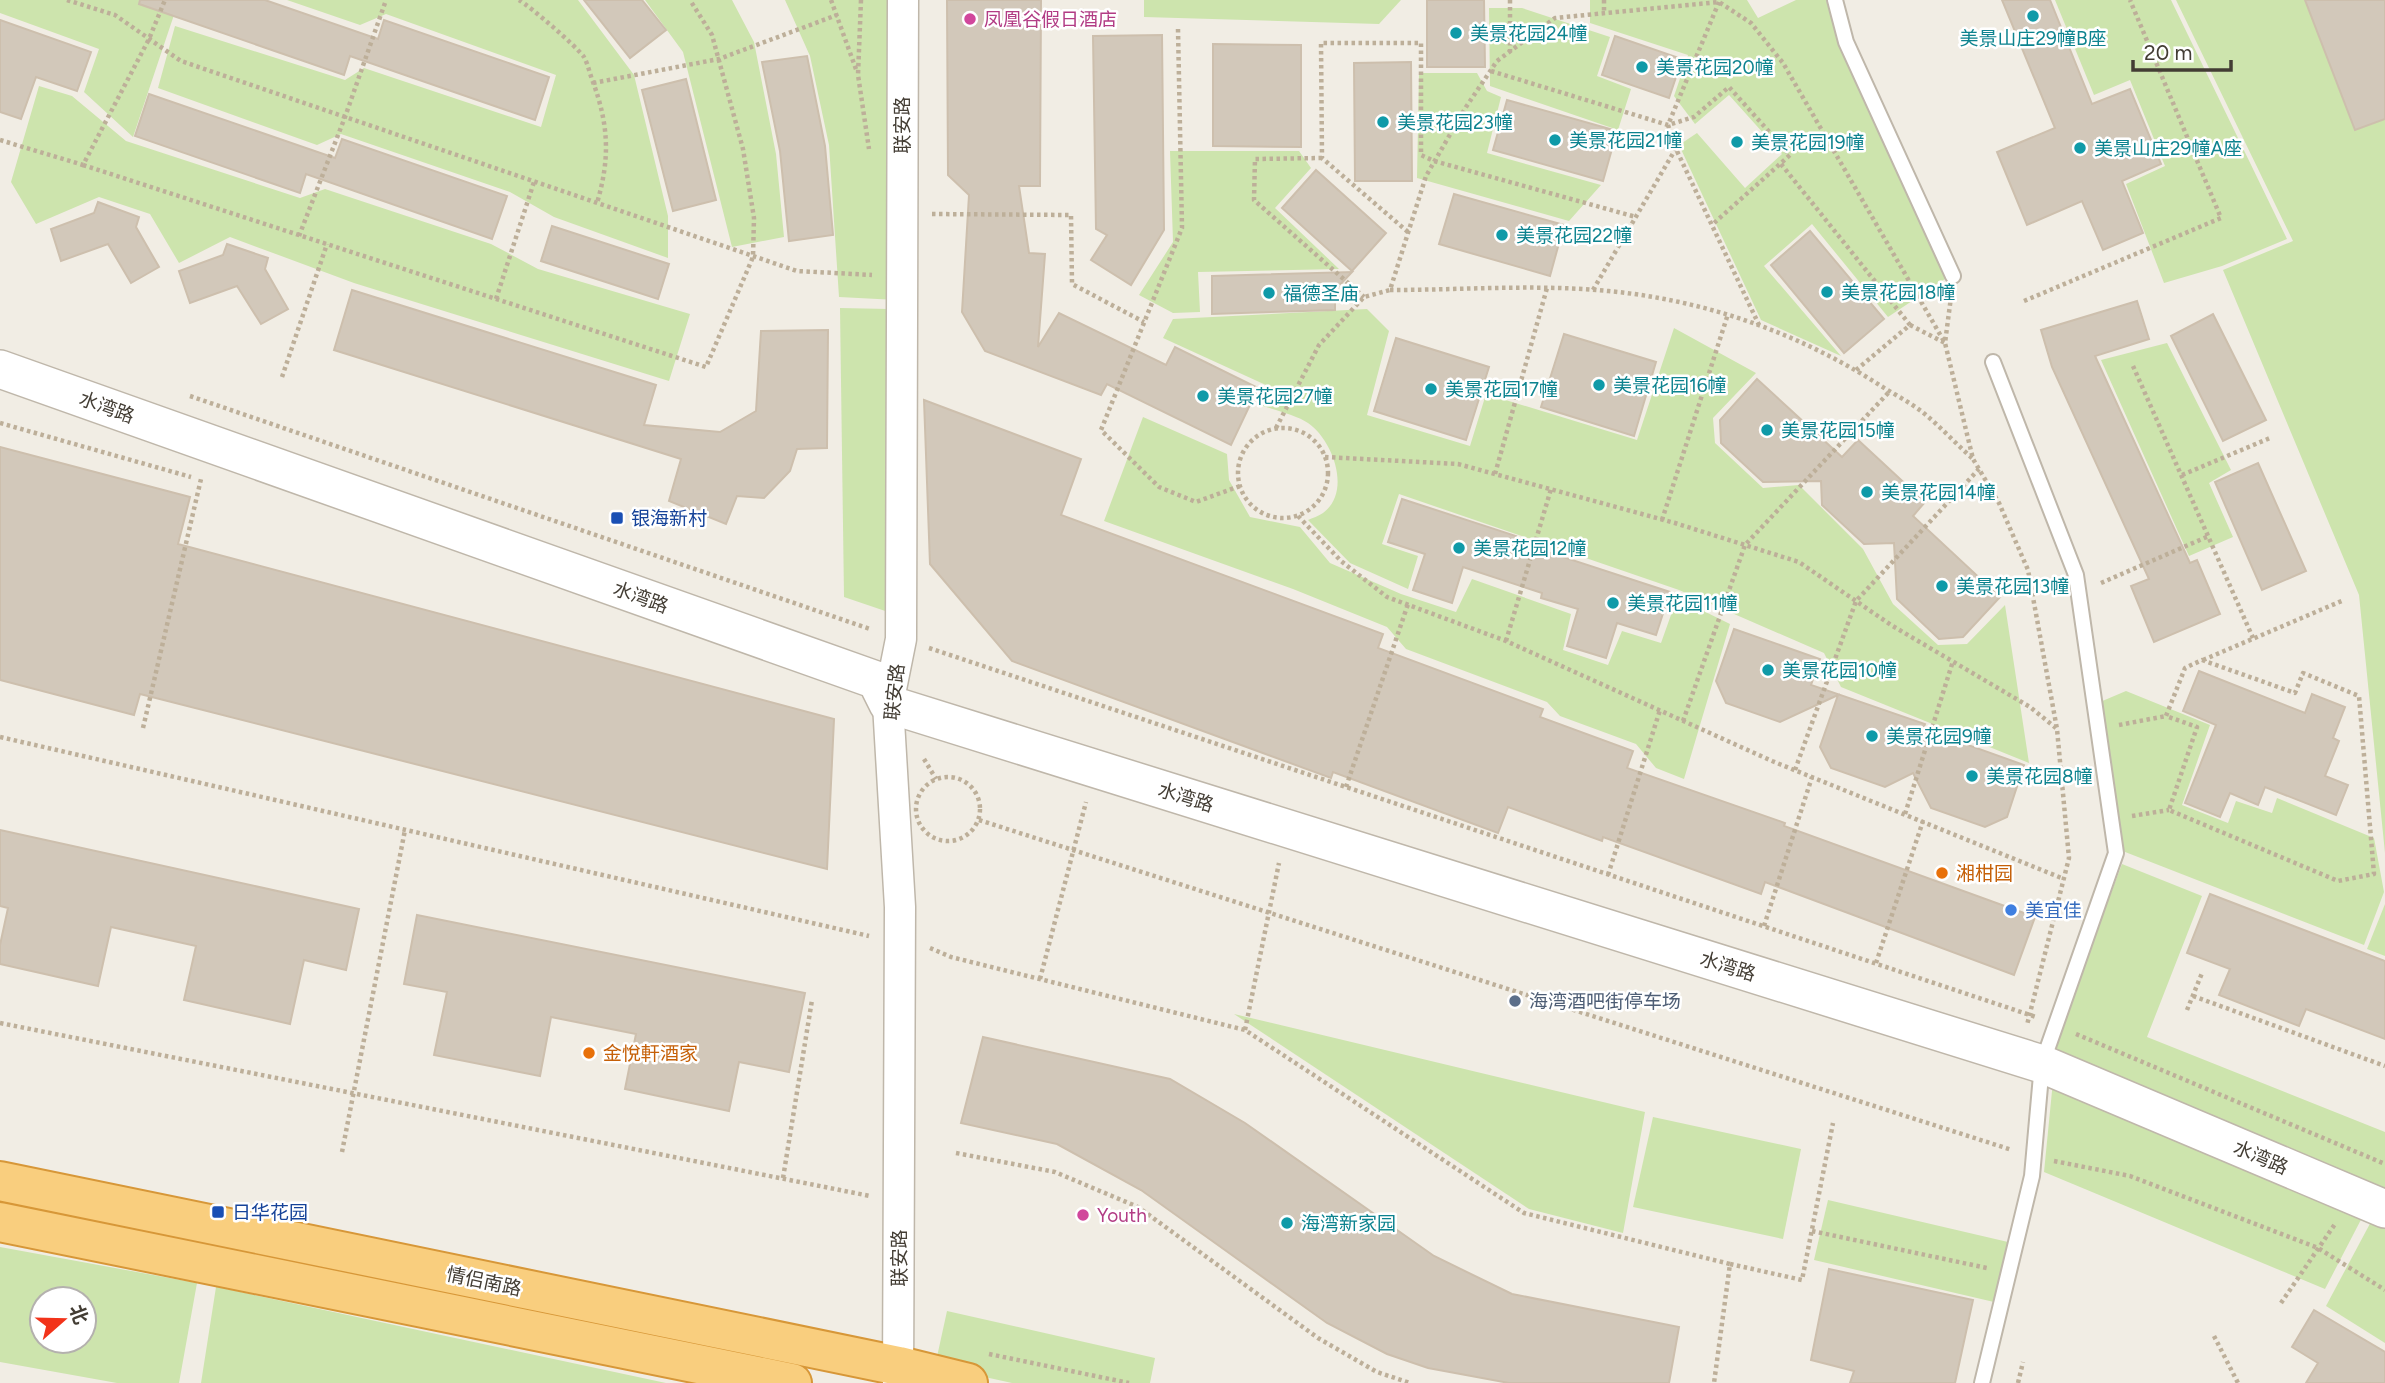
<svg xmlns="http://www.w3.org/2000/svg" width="2385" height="1383" font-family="Figtree,'Noto Sans SC',sans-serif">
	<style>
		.green { fill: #cde4ad; fill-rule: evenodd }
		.building { fill: #d2c8ba; stroke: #cdbfad; stroke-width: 2 }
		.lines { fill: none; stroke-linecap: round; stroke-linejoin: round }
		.service-casing { stroke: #bfb7aa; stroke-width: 18 }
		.minor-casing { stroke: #bfb7aa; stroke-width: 33 }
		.tertiary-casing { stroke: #bfb7aa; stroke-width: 40 }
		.trunk-casing { stroke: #d79738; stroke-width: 42 }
		.path { stroke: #bdaf99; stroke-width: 4.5; stroke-dasharray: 3.5 3.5; stroke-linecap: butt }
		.service { stroke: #fff; stroke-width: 14 }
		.minor { stroke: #fff; stroke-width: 30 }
		.tertiary { stroke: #fff; stroke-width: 37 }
		.trunk { stroke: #f9ce7e; stroke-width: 38 }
		.culture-dot { fill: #0f9aa8; stroke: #fff; stroke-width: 2.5 }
		.hotel-dot { fill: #d1479c; stroke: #fff; stroke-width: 2.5 }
		.transit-dot { fill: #1a4fb4; stroke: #fff; stroke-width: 2.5 }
		.food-dot { fill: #e8710a; stroke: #fff; stroke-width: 2.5 }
		.shop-dot { fill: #3f7fe0; stroke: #fff; stroke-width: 2.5 }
		.service-dot { fill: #5c6f8a; stroke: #fff; stroke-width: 2.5 }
		.labels { text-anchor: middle; stroke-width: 5; stroke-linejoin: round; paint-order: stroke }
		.hotel-label { font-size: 19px; fill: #b23c85; stroke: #fff; text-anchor: start }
		.culture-label { font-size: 19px; fill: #0d838f; stroke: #fff; text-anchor: start }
		.street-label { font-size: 19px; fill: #433d34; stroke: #fff }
		.transit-label { font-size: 19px; fill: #164399; stroke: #fff; text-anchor: start }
		.food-label { font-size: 19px; fill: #c56008; stroke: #fff; text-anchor: start }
		.shop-label { font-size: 19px; fill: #366cbe; stroke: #fff; text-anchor: start }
		.service-label { font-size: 19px; fill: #4e5e75; stroke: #fff; text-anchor: start }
	</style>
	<rect width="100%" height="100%" fill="#f1ede4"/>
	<!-- green -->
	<g class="green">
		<path d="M0 0H179L133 137 84 92 99 49 0 13Z"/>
		<path d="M287 0H578L634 75 668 216V258L554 217 510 192 341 134 317 145 158 88 175 26 345 80 364 68 541 127 556 75 386 14 360 25Z"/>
		<path d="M645 0H732L754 42 776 154 784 237 732 247 683 52Z"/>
		<path d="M785 0H899L897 300 839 297 829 145 810 56Z"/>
		<path d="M1144 0H1401L1379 24 1144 17Z"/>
		<path d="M1590 0H1747L1758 18 1796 0H1826L1841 44 1948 277 1888 317 1812 224 1764 266 1841 356 1761 320 1679 145 1697 133 1745 188 1782 154 1729 95 1695 124 1674 96 1688 55 1590 23Z"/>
		<path d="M2055 0H2171L2287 239 2222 266 2164 283 2126 184 2165 166 2130 80 2094 95Z"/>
		<path d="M2176 0H2385V853L2359 595 2223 270 2293 241Z"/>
		<path d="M1489 8H1522L1610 37 1597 76 1631 89 1618 130 1490 86Z"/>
		<path d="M1419 73H1477L1487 91 1501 97 1487 153 1601 185 1569 221 1417 178Z"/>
		<path d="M39 86 72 96 126 141 300 198 325 189 491 244 538 269 690 314 669 381 354 283 230 237 179 263 150 214 99 197 36 224 11 182Z"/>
		<path d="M1170 151H1299L1311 168 1275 208 1339 269 1198 272 1200 312 1173 313 1139 295 1173 242Z"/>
		<path d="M840 308 889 309 894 614 844 597Z"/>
		<path d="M1367 309 1389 331 1367 415 1470 446 1486 394 1637 440 1674 328 1756 373 1713 418 1715 443 1763 488 1799 485 1863 549 1893 604 1938 645 1967 644 2005 605 2029 763 1841 687 1824 653 1679 590 1399 494 1382 544 1418 556 1408 589 1350 563 1308 520C1312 518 1319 516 1323 513 1352 492 1333 440 1308 423 1297 415 1271 409 1257 404L1268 386 1163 338 1173 319Z"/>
		<path d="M2167 343 2231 470 2209 483 2233 537 2189 556 2101 360Z"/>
		<path d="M1143 417 1227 454 1229 480 1250 517 1300 527 1330 563 1401 594 1456 612 1472 579 1571 614 1563 650 1608 665 1622 631 1661 643 1677 598 1730 624 1684 779 1656 768 1636 744 1560 716 1547 702 1406 649 1387 627 1293 589 1104 521Z"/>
		<path d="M2126 691 2210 725 2182 805 2228 823 2236 801 2272 813 2277 798 2374 838 2384 892 2364 945 2120 850 2100 702Z"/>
		<path d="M2122 864 2202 896 2147 1037 2385 1132V1203L2046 1063Z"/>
		<path d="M2385 904V956L2367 949Z"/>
		<path d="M1234 1014 1645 1112 1623 1233 1529 1209Z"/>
		<path d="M2053 1081 2366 1210 2325 1289 2044 1172Z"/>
		<path d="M1653 1117 1801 1149 1783 1239 1633 1207Z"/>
		<path d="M1828 1200 2008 1242 1994 1302 1814 1260Z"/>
		<path d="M2373 1218 2385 1222V1343L2326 1306Z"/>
		<path d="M0 1247 197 1283 179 1383H117L0 1362ZM84 1299V1341H42V1299Z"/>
		<path d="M216 1287H217L666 1383H201Z"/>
		<path d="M947 1311 1155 1358 1150 1383H1012L935 1366Z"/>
	</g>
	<!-- building -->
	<g class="building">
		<path d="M140 0H265L378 39 384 20 549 77 535 120 350 56 344 75 139 4Z"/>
		<path d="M584 0H642L666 30 630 58Z"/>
		<path d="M947 0H1041L1040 186H1019L1029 253 1045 254 1038 347 1059 313 1166 365 1175 347 1258 388 1231 445 1107 384 1101 395 985 351 962 312 969 195 948 175Z"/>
		<path d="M1427 0H1484L1485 67H1427Z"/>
		<path d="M2002 0H2050L2092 104 2130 89 2161 164 2122 181 2143 233 2103 250 2082 201 2027 225 1997 152 2055 128Z"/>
		<path d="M2305 0H2385V119L2355 130Z"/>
		<path d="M0 20 91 52 77 91 36 77 21 119 0 112Z"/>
		<path d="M1162 35 1164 230 1131 285 1091 260 1107 235 1096 229 1093 36Z"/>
		<path d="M1615 36 1682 59 1669 98 1602 75Z"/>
		<path d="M1213 44 1301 45V147L1213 146Z"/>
		<path d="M807 56 825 146 833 235 789 241 780 151 762 62Z"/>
		<path d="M1411 62 1412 181H1355L1354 63Z"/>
		<path d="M686 79 716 200 673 211 642 90Z"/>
		<path d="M149 94 335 158 342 139 507 196 492 239 306 174 300 193 135 136Z"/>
		<path d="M1507 100 1617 131 1603 181 1493 150Z"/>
		<path d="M1316 170 1386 233 1352 271 1282 208Z"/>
		<path d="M1454 194 1564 225 1550 276 1439 244Z"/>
		<path d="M98 202 139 217 136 227 159 267 131 283 108 244 61 261 51 229 94 213Z"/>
		<path d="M552 226 669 264 658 299 541 261Z"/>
		<path d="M1810 231 1884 319 1844 353 1771 265Z"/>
		<path d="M227 244 268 258 265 269 288 309 261 324 237 286 190 303 179 271 223 255Z"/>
		<path d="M1352 272 1335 290V310L1212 314V276Z"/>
		<path d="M352 290 656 385 644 425 720 432 756 411 761 331 828 330 827 448 797 449 790 471 764 498 737 496 726 524 669 501 681 459 334 350Z"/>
		<path d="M2137 301 2149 339 2095 356 2190 563 2197 560 2220 614 2154 642 2131 586 2149 579 2052 367 2041 330Z"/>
		<path d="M2213 314 2266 420 2223 441 2171 336Z"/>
		<path d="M1564 334 1656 362 1634 436 1541 407Z"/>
		<path d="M1396 338 1489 367 1466 440 1374 411Z"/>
		<path d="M1757 379 1842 457 1858 440 1925 502 1913 516 2000 597 1963 637 1939 639 1897 599 1894 543 1864 544 1822 505 1821 481 1763 482 1721 443 1720 420Z"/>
		<path d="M924 400 1081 459 1061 515 1383 634 1378 648 1543 709 1540 717 1633 751 1627 768 1785 823 1784 826 2035 917 2014 975 1765 882 1761 894 1603 837 1602 841 1508 807 1498 833 1333 772 1331 778 1012 661 930 564Z"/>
		<path d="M0 447 190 497 178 544 834 719 827 869 140 694 134 715 0 680Z"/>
		<path d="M2258 463 2306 571 2262 590 2215 482Z"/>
		<path d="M1402 499 1516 536 1514 541 1670 592 1656 635 1617 623 1606 658 1567 646 1578 609 1541 598 1542 593 1463 567 1452 603 1413 590 1425 554 1388 542Z"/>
		<path d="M1734 629 1820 659 1811 685 1925 724 1923 729 2024 765 2007 817 1985 827 1931 808 1913 773 1885 787 1831 768 1820 747 1838 695 1780 722 1726 703 1716 681Z"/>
		<path d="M2199 671 2305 713 2312 694 2345 707 2333 738 2339 741 2325 776 2348 785 2336 815 2265 787 2258 805 2230 793 2220 817 2185 803 2216 725 2183 711Z"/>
		<path d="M0 830 359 909 346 970 304 960 290 1024 184 1000 196 946 111 927 98 986 0 964V945L8 908 0 906Z"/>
		<path d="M2210 894 2385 961V1039L2306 1009 2299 1026 2219 995 2230 969 2187 953Z"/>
		<path d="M417 915 805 993 789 1072 739 1062 729 1111 625 1089 636 1034 551 1017 540 1076 434 1055 447 992 404 984Z"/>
		<path d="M983 1037 1170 1079 1245 1123 1434 1256 1512 1294 1679 1327 1669 1383H1509L1428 1368 1387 1354 1327 1323 1141 1190 1057 1144 961 1123Z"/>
		<path d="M1829 1269 1973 1300 1955 1383H1850L1854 1371 1811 1360Z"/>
		<path d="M2314 1310 2385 1352V1383H2306L2318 1363 2292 1347Z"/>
	</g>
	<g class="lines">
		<defs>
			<g id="service">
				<path d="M1835 0 1846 42 1953 276"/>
				<path d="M1982 1383 2032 1176 2042 1064 2116 853 2076 575 1993 362"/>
			</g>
			<path id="minor" d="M898 1383 900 907 888 704 901 639 903 0"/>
			<path id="tertiary" d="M0 369 876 680 888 704 2042 1064 2385 1209"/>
			<g id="trunk">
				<path d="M0 1181 899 1366 968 1383"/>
				<path d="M0 1222 792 1383"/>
			</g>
		</defs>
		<!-- service casing -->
		<use href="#service" class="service-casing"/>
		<!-- minor casing -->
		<use href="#minor" class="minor-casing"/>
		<!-- tertiary casing -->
		<use href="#tertiary" class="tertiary-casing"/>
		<!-- trunk casing -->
		<use href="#trunk" class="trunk-casing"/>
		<!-- path -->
		<g class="path">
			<path d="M67 0 115 15 181 61 797 271 872 275"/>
			<path d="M519 0C532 8 575 45 584 57 588 64 590 75 593 82 609 126 610 159 597 203"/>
			<path d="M831 0 857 72"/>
			<path d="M861 0 858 75 869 149"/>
			<path d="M1510 0V52"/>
			<path d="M1604 0V13"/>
			<path d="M1719 2 1668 125 1676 149 1759 325"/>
			<path d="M1178 29 1182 228 1101 430 1159 487 1196 502 1240 486"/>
			<path d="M1491 71 1668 125 1694 117 1729 87 1790 155 1713 224"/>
			<path d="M593 83 719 59 837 15"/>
			<path d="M0 140 83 165 149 39 165 0"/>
			<path d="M1322 158 1255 159 1254 200 1364 297"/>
			<path d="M1781 164 1910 325 1856 370"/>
			<path d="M83 165 706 367 753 257 754 218 743 149 712 35 690 0"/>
			<path d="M932 214 1071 215 1072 284 1144 322"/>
			<path d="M1408 232 1322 158 1321 43H1421V155L1434 161 1636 217"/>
			<path d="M299 236 345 117 386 0"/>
			<path d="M1390 290C1462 290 1536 284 1608 291 1705 300 1799 333 1881 386 1894 394 1909 402 1921 411 1939 425 1955 443 1972 458"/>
			<path d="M1593 290 1675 150"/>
			<path d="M496 299 534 182"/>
			<path d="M2024 301 2221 218 2130 0"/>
			<path d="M1910 325 1945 343 1951 297"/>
			<path d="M2133 366 2253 638"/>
			<path d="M282 377 327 244"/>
			<path d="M190 396 870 629"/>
			<path d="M0 423 191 477"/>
			<circle cx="1283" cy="473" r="45"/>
			<path d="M1276 428 1319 345 1364 297 1390 290 1426 176 1466 107 1497 61 1555 18 1719 2 1751 23 1783 63 1945 343 1973 459 1999 503 2028 570 2057 729 2069 858 2027 1025"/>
			<path d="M1325 457 1458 464 1675 523 1799 562 1891 625 2030 707 2056 728"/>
			<path d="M1495 474 1547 288"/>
			<path d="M2182 475 2270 438"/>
			<path d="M1298 516 1341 561 1387 597 1506 641 1772 761 2064 879"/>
			<path d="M1662 520 1728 314"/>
			<path d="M2101 583 2209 536"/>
			<path d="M1506 641 1551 489"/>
			<path d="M929 648 2036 1017"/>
			<path d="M2202 660 2295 693 2303 673 2359 696 2374 874 2338 881 2169 810 2197 727 2166 716 2185 668Z"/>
			<path d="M2203 660 2344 600"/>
			<path d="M1683 721 1745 545 1890 391"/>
			<path d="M2119 725 2166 716"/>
			<path d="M143 728 201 479"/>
			<path d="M0 737 869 936"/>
			<path d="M924 759 936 779"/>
			<path d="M1795 770 1856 601 1979 469"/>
			<circle cx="948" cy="809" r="32"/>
			<path d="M1346 787 1408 604"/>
			<path d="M1905 814 1953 661"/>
			<path d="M2132 816 2169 810"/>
			<path d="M979 820 2012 1150"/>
			<path d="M1608 875 1660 710"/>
			<path d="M1764 926 1812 777"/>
			<path d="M930 948 951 957 1245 1030 1524 1213 1730 1264 1714 1383"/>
			<path d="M1876 963 1923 821"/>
			<path d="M1040 979 1086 802"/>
			<path d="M2193 996 2385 1066"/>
			<path d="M2187 1010 2202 973"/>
			<path d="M0 1023 870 1196"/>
			<path d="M1245 1030 1279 863"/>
			<path d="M2076 1034 2385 1164"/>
			<path d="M342 1152 405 830"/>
			<path d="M956 1153 1055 1172 1138 1207 1318 1338 1377 1372 1410 1383"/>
			<path d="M2054 1161 2130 1176 2318 1248 2385 1290"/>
			<path d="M783 1178 812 1000"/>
			<path d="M1812 1231 1987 1268"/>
			<path d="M1730 1264 1802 1280 1833 1123"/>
			<path d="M2281 1303 2335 1224"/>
			<path d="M2214 1336 2238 1383"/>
			<path d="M989 1354 1129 1383"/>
			<path d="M2018 1383 2023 1362"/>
		</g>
		<!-- service -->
		<use href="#service" class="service"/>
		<!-- minor -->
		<use href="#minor" class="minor"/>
		<!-- tertiary -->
		<use href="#tertiary" class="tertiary"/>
		<!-- trunk -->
		<use href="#trunk" class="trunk"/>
	</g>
	<!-- markers -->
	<g class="culture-dot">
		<circle cx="2033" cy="16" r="7"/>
		<circle cx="1456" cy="33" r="7"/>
		<circle cx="1642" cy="67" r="7"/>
		<circle cx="1383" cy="122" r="7"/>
		<circle cx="1555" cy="140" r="7"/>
		<circle cx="1737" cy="142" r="7"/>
		<circle cx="2080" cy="148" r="7"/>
		<circle cx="1502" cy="235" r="7"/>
		<circle cx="1827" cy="292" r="7"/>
		<circle cx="1269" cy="293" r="7"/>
		<circle cx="1599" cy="385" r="7"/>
		<circle cx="1431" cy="389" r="7"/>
		<circle cx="1203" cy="396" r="7"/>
		<circle cx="1767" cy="430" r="7"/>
		<circle cx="1867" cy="492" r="7"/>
		<circle cx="1459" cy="548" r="7"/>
		<circle cx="1942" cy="586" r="7"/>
		<circle cx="1613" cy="603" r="7"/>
		<circle cx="1768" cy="670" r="7"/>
		<circle cx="1872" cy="736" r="7"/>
		<circle cx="1972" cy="776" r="7"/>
		<circle cx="1287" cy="1223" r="7"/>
	</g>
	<g class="hotel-dot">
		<circle cx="970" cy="19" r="7"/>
		<circle cx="1083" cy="1215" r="7"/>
	</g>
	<g class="transit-dot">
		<rect x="610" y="511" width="14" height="14" rx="3.5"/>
		<rect x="211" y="1205" width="14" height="14" rx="3.5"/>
	</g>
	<g class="food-dot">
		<circle cx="1942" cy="873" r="7"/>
		<circle cx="589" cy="1053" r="7"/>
	</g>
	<circle class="shop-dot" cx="2011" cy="910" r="7"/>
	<circle class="service-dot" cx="1515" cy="1001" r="7"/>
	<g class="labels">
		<!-- hotel labels -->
		<g class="hotel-label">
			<text x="984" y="26">凤凰谷假日酒店</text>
			<text x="1097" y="1222">Youth</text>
		</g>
		<!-- culture labels -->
		<g class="culture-label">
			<text x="1470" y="40">美景花园24幢</text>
			<text x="2033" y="45" text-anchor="middle">美景山庄29幢B座</text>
			<text x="1656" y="74">美景花园20幢</text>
			<text x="1397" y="129">美景花园23幢</text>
			<text x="1569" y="147">美景花园21幢</text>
			<text x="1751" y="149">美景花园19幢</text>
			<text x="2094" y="155">美景山庄29幢A座</text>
			<text x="1516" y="242">美景花园22幢</text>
			<text x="1841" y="299">美景花园18幢</text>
			<text x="1283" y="300">福德圣庙</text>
			<text x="1613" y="392">美景花园16幢</text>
			<text x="1445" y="396">美景花园17幢</text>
			<text x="1217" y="403">美景花园27幢</text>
			<text x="1781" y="437">美景花园15幢</text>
			<text x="1881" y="499">美景花园14幢</text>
			<text x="1473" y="555">美景花园12幢</text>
			<text x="1956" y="593">美景花园13幢</text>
			<text x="1627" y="610">美景花园11幢</text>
			<text x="1782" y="677">美景花园10幢</text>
			<text x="1886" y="743">美景花园9幢</text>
			<text x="1986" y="783">美景花园8幢</text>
			<text x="1301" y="1230">海湾新家园</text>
		</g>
		<!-- street labels -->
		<g class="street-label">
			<text transform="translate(902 125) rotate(-90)" y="7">联安路</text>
			<text transform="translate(107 407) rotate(20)" y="7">水湾路</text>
			<text transform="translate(641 597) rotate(20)" y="7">水湾路</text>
			<text transform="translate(894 692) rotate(-84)" y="7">联安路</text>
			<text transform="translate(1186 797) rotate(17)" y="7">水湾路</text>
			<text transform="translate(1728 966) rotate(17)" y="7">水湾路</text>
			<text transform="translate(2261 1157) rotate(23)" y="7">水湾路</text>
			<text transform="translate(899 1258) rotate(-90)" y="7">联安路</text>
			<text transform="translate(484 1281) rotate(12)" y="7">情侣南路</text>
		</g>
		<!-- transit labels -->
		<g class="transit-label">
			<text x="631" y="525">银海新村</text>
			<text x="232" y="1219">日华花园</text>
		</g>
		<!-- food labels -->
		<g class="food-label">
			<text x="1956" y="880">湘柑园</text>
			<text x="603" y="1060">金悅軒酒家</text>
		</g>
		<!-- shop labels -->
		<g class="shop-label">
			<text x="2025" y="917">美宜佳</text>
		</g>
		<!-- service labels -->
		<g class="service-label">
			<text x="1529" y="1008">海湾酒吧街停车场</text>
		</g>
	</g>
	<!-- north arrow -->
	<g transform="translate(63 1320) rotate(70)"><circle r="33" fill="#ffffff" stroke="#b4b1ae" stroke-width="2"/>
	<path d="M0-5L12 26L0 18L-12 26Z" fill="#f2331a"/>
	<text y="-10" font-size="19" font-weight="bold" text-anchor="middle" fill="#433d34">北</text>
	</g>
	<!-- scale -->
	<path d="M2133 60v10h98v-10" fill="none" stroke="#433d34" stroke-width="3.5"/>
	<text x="2144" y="60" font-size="21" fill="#433d34" stroke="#ffffff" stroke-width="5" paint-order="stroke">20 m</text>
</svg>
